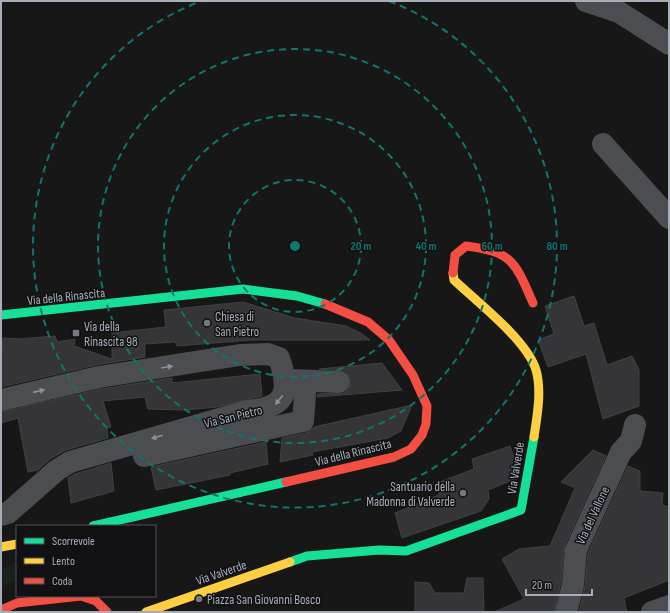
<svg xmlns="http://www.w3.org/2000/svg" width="670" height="613" font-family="'Sofia Sans Condensed',sans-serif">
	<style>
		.garden { fill: #1b221c }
		.building { fill: #353537; stroke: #404144 }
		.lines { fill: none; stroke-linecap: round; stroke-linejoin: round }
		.street { stroke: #4b4d51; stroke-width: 22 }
		.fast { stroke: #16e098; stroke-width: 9 }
		.slow { stroke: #ffcf43; stroke-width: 9 }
		.jam { stroke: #f24e42; stroke-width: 9 }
		.oneway { fill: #8b919a }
		.ring { fill: none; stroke: #0f766e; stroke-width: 2; stroke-dasharray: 7 5 }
		.poi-dot { fill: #757981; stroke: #111114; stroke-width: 1.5 }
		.labels { text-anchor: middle; stroke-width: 3; stroke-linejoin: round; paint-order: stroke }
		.street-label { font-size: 13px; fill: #a7aeba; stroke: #111114 }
		.poi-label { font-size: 13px; fill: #a7aeba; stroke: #111114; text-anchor: start }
		.centre { fill: #0f766e; stroke: #111114; stroke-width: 2 }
		.ring-label { font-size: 12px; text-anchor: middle; font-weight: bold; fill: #0f766e; stroke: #111114; stroke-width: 3; stroke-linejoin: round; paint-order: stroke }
	</style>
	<rect width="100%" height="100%" fill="#171718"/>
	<!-- garden -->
	<path class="garden" d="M15 563 17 581 1 586V570Z"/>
	<!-- building -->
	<g class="building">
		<path d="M574 296 584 326 594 323 607 365 632 356 639 370V406L603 419 586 354 548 367 538 340 554 334 545 306Z"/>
		<path d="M243 302 295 318 346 326 361 333 370 340H250L177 346 175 342 145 344V357L96 365 1 387V351H2L3 338 19 339 55 336 57 342 75 339 74 346 112 359V333L166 327 164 310Z"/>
		<path d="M382 363 402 390 317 397 318 394 344 393 349 389 351 383 350 377 345 371 319 369Z"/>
		<path d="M260 374 262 396 217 407 184 410 148 409 145 397 103 401 111 427 107 428 108 438 66 450 50 459 38 470 28 472 18 418 1 423V412L101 389 172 378V383Z"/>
		<path d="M412 405 401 431 388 438 312 452 313 455 280 462 282 438 306 433 314 427Z"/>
		<path d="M266 442 268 464 230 473V475L156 490 151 467Z"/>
		<path d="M510 446 517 466 515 479 488 490 489 499 481 511 402 538 395 513 439 495 437 483 474 469 472 459Z"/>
		<path d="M593 450 606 456 565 545 561 583 554 612H494L524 599 502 559 519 549 550 546 575 488 561 482Z"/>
		<path d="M111 463 114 491 71 503 68 478 75 474Z"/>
		<path d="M628 466 640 471V491L663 493 662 505 669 507V580L624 598 627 612H579L585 586 588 553Z"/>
		<path d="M467 578H483L484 612H415V582L429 583 435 593H464Z"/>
	</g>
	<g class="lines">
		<!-- street -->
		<g class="street">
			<path d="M586 1 619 12 669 44"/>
			<path d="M603 144 669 218"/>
			<path d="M291 380 339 382"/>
			<path d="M1 400 99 377 201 361 240 355 268 354 279 358C291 393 286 408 247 411L70 462 57 470 8 513 1 515"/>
			<path d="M144 456 303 421 306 381"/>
			<path d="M566 612 573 585 576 550 621 452 631 441 635 425"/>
			<path d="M652 612 669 606"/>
		</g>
		<!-- fast -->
		<g class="fast">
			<path d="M1 315 243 289 297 296 325 304"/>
			<path d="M93 526 286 482"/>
			<path d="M290 562 307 556 379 550 406 551 521 510 534 437"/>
		</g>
		<!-- slow -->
		<g class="slow">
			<path d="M453 273 454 280C477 302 527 340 536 370 542 391 537 416 534 437"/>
			<path d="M1 547 17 544"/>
			<path d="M146 612 290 562"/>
		</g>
		<!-- jam -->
		<g class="jam">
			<path d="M453 273 455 255 466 246C513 252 515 262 533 303"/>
			<path d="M286 482 394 457 411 449 422 435 426 424 427 406 413 375 389 340 368 322 325 304"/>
			<path d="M1 610 17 603 81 596 96 601 107 612"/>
		</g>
	</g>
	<!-- one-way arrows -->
	<defs><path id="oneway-solid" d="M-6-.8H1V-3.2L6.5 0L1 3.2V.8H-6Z"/></defs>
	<g class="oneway">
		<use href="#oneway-solid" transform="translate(167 367) rotate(-10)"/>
		<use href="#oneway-solid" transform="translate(39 391) rotate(-13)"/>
		<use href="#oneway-solid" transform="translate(279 400) rotate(128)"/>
		<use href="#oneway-solid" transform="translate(157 437) rotate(164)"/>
	</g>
	<!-- distance rings -->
	<g class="ring">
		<circle cx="295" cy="246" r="66"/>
		<circle cx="295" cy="246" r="131"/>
		<circle cx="295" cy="246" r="197"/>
		<path d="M389 1A262 262 0 1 1 201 1"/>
	</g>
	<!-- markers -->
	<g class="poi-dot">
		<circle cx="207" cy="323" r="4"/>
		<rect x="72" y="329" width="8" height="8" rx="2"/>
		<circle cx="463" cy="493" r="4"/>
		<circle cx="199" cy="599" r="4"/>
	</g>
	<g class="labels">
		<!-- street labels -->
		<g class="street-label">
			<text transform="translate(66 296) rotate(-6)" y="5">Via della Rinascita</text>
			<text transform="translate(233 416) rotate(-14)" y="5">Via San Pietro</text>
			<text transform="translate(353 452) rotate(-14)" y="5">Via della Rinascita</text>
			<text transform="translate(515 468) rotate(-81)" y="5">Via Valverde</text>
			<text transform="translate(592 515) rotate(-65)" y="5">Via del Vallone</text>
			<text transform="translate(221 572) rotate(-19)" y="5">Via Valverde</text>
		</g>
		<!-- poi labels -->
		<g class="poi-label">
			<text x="215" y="321">Chiesa di<tspan x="215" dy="15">San Pietro</tspan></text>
			<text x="84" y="331">Via della<tspan x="84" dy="15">Rinascita 98</tspan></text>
			<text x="455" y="491" text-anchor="end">Santuario della<tspan x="455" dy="15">Madonna di Valverde</tspan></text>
			<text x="207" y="604">Piazza San Giovanni Bosco</text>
		</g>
	</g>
	<circle cx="295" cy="246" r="6" class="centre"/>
	<g class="ring-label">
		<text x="361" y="250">20 m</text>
		<text x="426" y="250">40 m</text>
		<text x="492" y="250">60 m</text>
		<text x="557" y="250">80 m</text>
	</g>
	<!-- border -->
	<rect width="670" height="613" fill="none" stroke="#a7aeba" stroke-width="4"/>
	<!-- legend -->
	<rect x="16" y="525" width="140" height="72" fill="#111114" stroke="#4d5056"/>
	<rect x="24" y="538" width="20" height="6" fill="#16e098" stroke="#4d5056"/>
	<text x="52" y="545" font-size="12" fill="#a7aeba">Scorrevole</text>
	<rect x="24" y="558" width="20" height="6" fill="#ffcf43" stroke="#4d5056"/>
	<text x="52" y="565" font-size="12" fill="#a7aeba">Lento</text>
	<rect x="24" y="578" width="20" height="6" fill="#f24e42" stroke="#4d5056"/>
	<text x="52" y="585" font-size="12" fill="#a7aeba">Coda</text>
	<!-- scale -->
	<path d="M526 589v6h66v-6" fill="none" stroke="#a7aeba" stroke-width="2"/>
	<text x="532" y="589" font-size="12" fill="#a7aeba" stroke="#111114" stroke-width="3" paint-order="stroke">20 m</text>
</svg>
